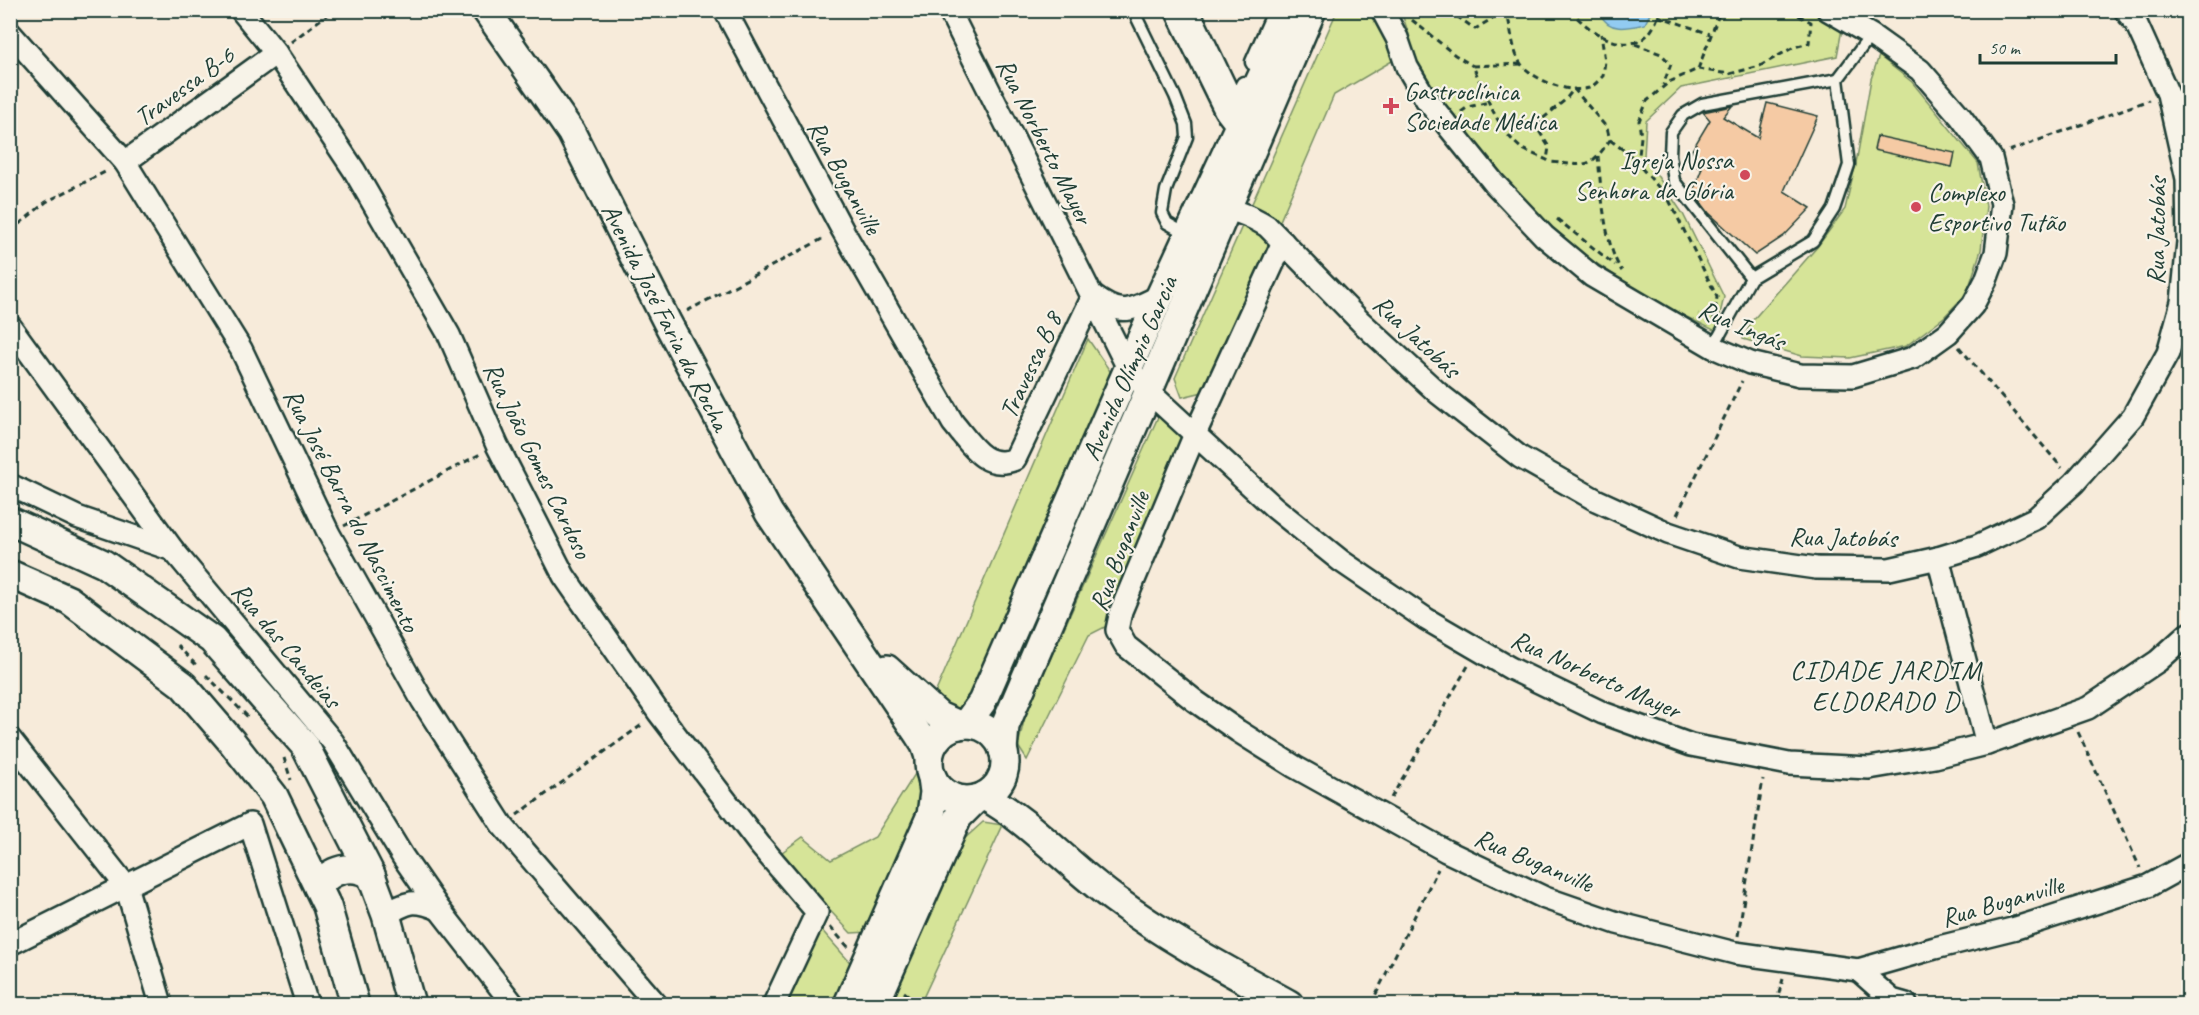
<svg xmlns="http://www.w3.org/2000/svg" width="2199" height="1015" font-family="Caveat,sans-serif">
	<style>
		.green { fill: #d6e498; stroke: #7a9066; stroke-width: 1.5 }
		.water { fill: #92cbf1; stroke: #6492a5; stroke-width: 1.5 }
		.building { fill: #f5caa4; stroke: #1f3d34; stroke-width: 1.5 }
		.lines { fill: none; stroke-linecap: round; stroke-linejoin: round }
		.service-casing { stroke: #1f3d34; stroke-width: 15 }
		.pedestrian-casing { stroke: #1f3d34; stroke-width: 21 }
		.minor-casing { stroke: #1f3d34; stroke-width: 26 }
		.tertiary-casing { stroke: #1f3d34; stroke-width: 32 }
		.path { stroke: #1f3d34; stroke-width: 3; stroke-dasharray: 6 4.5; stroke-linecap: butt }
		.service { stroke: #f7f3e8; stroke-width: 10 }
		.pedestrian { stroke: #f7f3e8; stroke-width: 16 }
		.minor { stroke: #f7f3e8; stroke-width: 21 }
		.tertiary { stroke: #f7f3e8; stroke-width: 27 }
		.poi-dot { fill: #d1495b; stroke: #f7f3e8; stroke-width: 2 }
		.labels { text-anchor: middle; stroke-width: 4.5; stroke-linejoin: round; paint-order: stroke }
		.street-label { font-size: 26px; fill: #1f3d34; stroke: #f7f3e8 }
		.poi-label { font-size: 26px; fill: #1f3d34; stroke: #f7f3e8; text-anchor: start }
		.neighbourhood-label { font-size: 27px; letter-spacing: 1.5px; fill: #1f3d34; stroke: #f7f3e8 }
	</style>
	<rect width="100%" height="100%" fill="#f7ebda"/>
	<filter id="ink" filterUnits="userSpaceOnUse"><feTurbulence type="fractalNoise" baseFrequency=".0167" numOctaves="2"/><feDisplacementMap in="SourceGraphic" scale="12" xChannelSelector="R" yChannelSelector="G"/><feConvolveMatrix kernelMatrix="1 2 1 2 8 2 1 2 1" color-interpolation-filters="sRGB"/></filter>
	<g filter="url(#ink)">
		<!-- green -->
		<g class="green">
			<path d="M1820 10 1842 29 1837 56 1681 88 1646 121 1644 156 1683 214 1724 297 1716 331 1655 302 1573 248 1499 175 1410 61 1409 35 1401 11Z"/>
			<path d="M1337 11C1345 11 1354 9 1362 11 1386 15 1389 42 1392 61L1334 95 1207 391 1182 397 1175 378Z"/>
			<path d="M1879 56 1912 82 1978 163 1986 206 1981 250 1967 293 1944 317 1906 346 1850 358 1802 356 1743 339 1752 321 1818 246 1845 209 1857 158 1871 79Z"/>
			<path d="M1088 339 1114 377 976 695 956 714 931 703Z"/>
			<path d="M1158 417 1174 421 1187 438 1107 626 1089 635 1027 760 1018 746 1025 716Z"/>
			<path d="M915 774 923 788V815L869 932 851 933 778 855 803 837 831 860 875 837Z"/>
			<path d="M983 822 1003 825 923 998 928 1004H891L962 841Z"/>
			<path d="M819 927 854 967 838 1004H786Z"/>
		</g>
		<!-- water -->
		<path class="water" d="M1606 11H1651L1645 24C1630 27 1609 33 1601 15L1606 13Z"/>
		<!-- building -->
		<g class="building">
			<path d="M1767 103 1818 116 1784 191 1811 208 1784 236 1755 255 1709 213 1693 192 1702 168 1696 165 1692 150 1710 120 1703 112 1732 106 1723 117 1758 138Z"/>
			<path d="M1877 136 1955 153 1952 167 1874 150Z"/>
		</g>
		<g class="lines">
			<defs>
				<g id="service">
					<path d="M1133 10 1175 96 1186 124 1187 137 1166 190 1162 213 1167 223 1188 235"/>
					<path d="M1751 278 1674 181 1670 155 1671 132 1683 115 1702 104 1838 79"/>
					<path d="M1713 347 1751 278 1813 241 1834 209 1849 165 1838 79 1871 35"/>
				</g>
				<g id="pedestrian">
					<path d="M1191 10 1236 104 1244 85"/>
					<path d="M1254 62 1277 10"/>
				</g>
				<g id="minor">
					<path d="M241 10 276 53 354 170 449 335 497 445 564 576 659 713 759 844 817 912 774 1004"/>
					<path d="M725 10 842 229 953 423C970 443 985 472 1015 459L1093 296"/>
					<path d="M949 10 1128 368 1148 391 1275 508 1341 561 1426 619 1510 668 1603 713 1691 745 1789 764 1869 768 1935 757 1987 744 2088 708 2158 661 2188 634"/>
					<path d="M1176 10 1225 110 1238 127 1251 133"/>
					<path d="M1382 10 1397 38 1407 67 1426 99 1494 183 1544 236 1592 276 1713 347 1750 363 1800 375 1853 376 1913 358 1948 333 1973 305 1986 280 1996 253 2002 204 1991 158 1960 116 1920 70 1871 35 1828 10"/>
					<path d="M10 33 125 162 241 349 329 534 422 700 502 825 656 1004"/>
					<path d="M125 162 276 53"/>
					<path d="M1214 208C1234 209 1249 215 1267 226L1361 322 1438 393 1520 457 1596 500 1668 533 1739 557 1816 568 1889 569 1938 558 1977 546 2036 518 2074 483 2133 416 2168 353 2182 302 2188 242 2187 179 2168 94 2136 23 2125 10"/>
					<path d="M1283 242 1195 434 1121 611 1117 630 1126 646 1195 701 1238 731 1295 767 1446 851 1545 898 1617 923 1735 953 1858 970 1935 948 2016 928 2148 886 2188 864"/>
					<path d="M1093 296C1122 317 1129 311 1160 296"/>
					<path d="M10 326 173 550 333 742 403 857 439 909 513 1004"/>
					<path d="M10 485 77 517 173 550"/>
					<path d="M1938 558 1987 744"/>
					<path d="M10 739 126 886 161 1004"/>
					<path d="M386 915C408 901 414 899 439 909"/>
					<path d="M10 944 250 824 307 1004"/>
					<path d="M1858 970 1892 1000 1906 1004"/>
				</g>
				<g id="tertiary">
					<path d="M486 10 571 132 667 322 769 513 918 734 925 745 929 757"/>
					<path d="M10 521 104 564 212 640 305 746 371 875 386 915 411 1004"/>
					<path d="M10 574 69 600 183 685 232 742 274 796 327 906 355 1004"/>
					<path d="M887 669 939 716 959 725"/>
					<path d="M966 724 982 702 1160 296 1287 22"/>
					<circle cx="967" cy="762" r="38"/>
					<path d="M1003 750 1005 726 1312 10"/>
					<path d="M984 796C1030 821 1070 867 1113 898 1168 939 1229 971 1289 1004"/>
					<path d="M318 887C330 869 352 863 371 875"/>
					<path d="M848 1004 931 815 934 792 932 777"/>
					<path d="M875 1004 958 817 976 799"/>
				</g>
			</defs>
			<!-- service casing -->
			<use href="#service" class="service-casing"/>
			<!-- pedestrian casing -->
			<use href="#pedestrian" class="pedestrian-casing"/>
			<!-- minor casing -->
			<use href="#minor" class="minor-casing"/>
			<!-- tertiary casing -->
			<use href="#tertiary" class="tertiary-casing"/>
			<!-- path -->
			<g class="path">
				<path d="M1409 10 1411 20"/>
				<path d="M1448 10 1475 29 1493 18 1497 10"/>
				<path d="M1506 10C1511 25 1512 52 1521 64 1534 80 1568 94 1589 88 1594 86 1599 80 1603 76L1605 61 1601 34"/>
				<path d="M1570 10C1597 41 1646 66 1660 10"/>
				<path d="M1658 16 1710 34"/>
				<path d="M1412 20 1455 55 1473 66"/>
				<path d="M291 42 333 10"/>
				<path d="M1635 44 1661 54 1671 64 1663 85"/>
				<path d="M1521 64 1473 66C1485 93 1497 129 1521 148 1529 153 1539 156 1547 160L1550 162C1586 165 1588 171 1610 140L1607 128 1574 89 1565 100 1540 121 1539 131 1549 147 1547 160"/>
				<path d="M1698 69 1718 17V10"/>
				<path d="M1461 112 1468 107 1489 102"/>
				<path d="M1610 140 1629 154 1661 190"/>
				<path d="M2009 151 2149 100"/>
				<path d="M1598 156C1601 188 1604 246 1622 271"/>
				<path d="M1638 164 1641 137 1639 121 1647 101 1669 82 1698 69 1729 74 1760 66 1794 47 1809 43 1811 22 1788 10"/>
				<path d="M1669 200 1717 297 1714 319 1698 314"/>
				<path d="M1557 219 1615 265"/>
				<path d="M10 229 18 225 46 202 107 171"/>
				<path d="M687 311 824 238"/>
				<path d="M1959 347 2062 468"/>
				<path d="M1677 515 1742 381"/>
				<path d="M344 526 482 453"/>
				<path d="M177 645 197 666"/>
				<path d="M206 675 248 717"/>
				<path d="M2078 732 2140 868"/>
				<path d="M284 758 291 780"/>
				<path d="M1391 798 1468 666"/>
				<path d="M517 815 643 724"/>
				<path d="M830 927 850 949"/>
				<path d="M1738 936 1763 779"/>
				<path d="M904 992 919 1004"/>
				<path d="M1371 1004 1438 869"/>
				<path d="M1776 1004 1783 979"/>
			</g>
			<!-- service -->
			<use href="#service" class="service"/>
			<!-- pedestrian -->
			<use href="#pedestrian" class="pedestrian"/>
			<!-- minor -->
			<use href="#minor" class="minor"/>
			<!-- tertiary -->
			<use href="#tertiary" class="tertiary"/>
		</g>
	</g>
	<!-- markers -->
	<g class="poi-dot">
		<path d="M1388 97h6v6h6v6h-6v6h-6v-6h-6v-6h6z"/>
		<circle cx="1745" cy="175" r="6"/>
		<circle cx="1916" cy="207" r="6"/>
	</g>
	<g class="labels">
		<!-- street labels -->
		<g class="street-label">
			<text transform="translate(184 86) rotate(-36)" y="9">Travessa B-6</text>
			<text transform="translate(1045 141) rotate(63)" y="9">Rua Norberto Mayer</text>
			<text transform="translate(845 177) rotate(61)" y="9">Rua Buganville</text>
			<text transform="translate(2156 231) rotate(-89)" y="9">Rua Jatobás</text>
			<text transform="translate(666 317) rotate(63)" y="9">Avenida José Faria da Rocha</text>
			<text transform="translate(1742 325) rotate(23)" y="9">Rua Ingás</text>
			<text transform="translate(1417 336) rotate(43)" y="9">Rua Jatobás</text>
			<text transform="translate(1030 365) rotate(-65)" y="9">Travessa B 8</text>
			<text transform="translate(1129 368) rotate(-66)" y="9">Avenida Olímpio Garcia</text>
			<text transform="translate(538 460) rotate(64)" y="9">Rua João Gomes Cardoso</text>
			<text transform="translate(352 510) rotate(63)" y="9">Rua José Barra do Nascimento</text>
			<text transform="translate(1843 537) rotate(1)" y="9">Rua Jatobás</text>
			<text transform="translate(1119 551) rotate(-69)" y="9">Rua Buganville</text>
			<text transform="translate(287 645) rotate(50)" y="9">Rua das Candeias</text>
			<text transform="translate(1596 674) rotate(24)" y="9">Rua Norberto Mayer</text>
			<text transform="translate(1534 860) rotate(23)" y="9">Rua Buganville</text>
			<text transform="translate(2002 901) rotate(-16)" y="9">Rua Buganville</text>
		</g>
		<!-- poi labels -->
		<g class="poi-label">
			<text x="1404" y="100">Gastroclínica<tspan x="1404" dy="30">Sociedade Médica</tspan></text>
			<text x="1733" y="169" text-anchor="end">Igreja Nossa<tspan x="1733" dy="30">Senhora da Glória</tspan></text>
			<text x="1928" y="201">Complexo<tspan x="1928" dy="30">Esportivo Tutão</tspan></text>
		</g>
		<!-- neighbourhood labels -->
		<g class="neighbourhood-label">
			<text x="1886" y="679">CIDADE JARDIM<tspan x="1886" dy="31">ELDORADO D</tspan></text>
		</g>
	</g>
	<!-- margin -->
	<rect width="2199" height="1015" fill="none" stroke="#f7f3e8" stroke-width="36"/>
	<rect x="18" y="18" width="2163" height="979" fill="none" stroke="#1f3d34" stroke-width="2" filter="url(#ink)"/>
	<!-- scale -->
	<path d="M1980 54v9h136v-9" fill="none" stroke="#1f3d34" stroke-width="3"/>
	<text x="1989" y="54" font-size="18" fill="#1f3d34" stroke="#f7f3e8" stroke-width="4.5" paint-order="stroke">50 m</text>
</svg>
